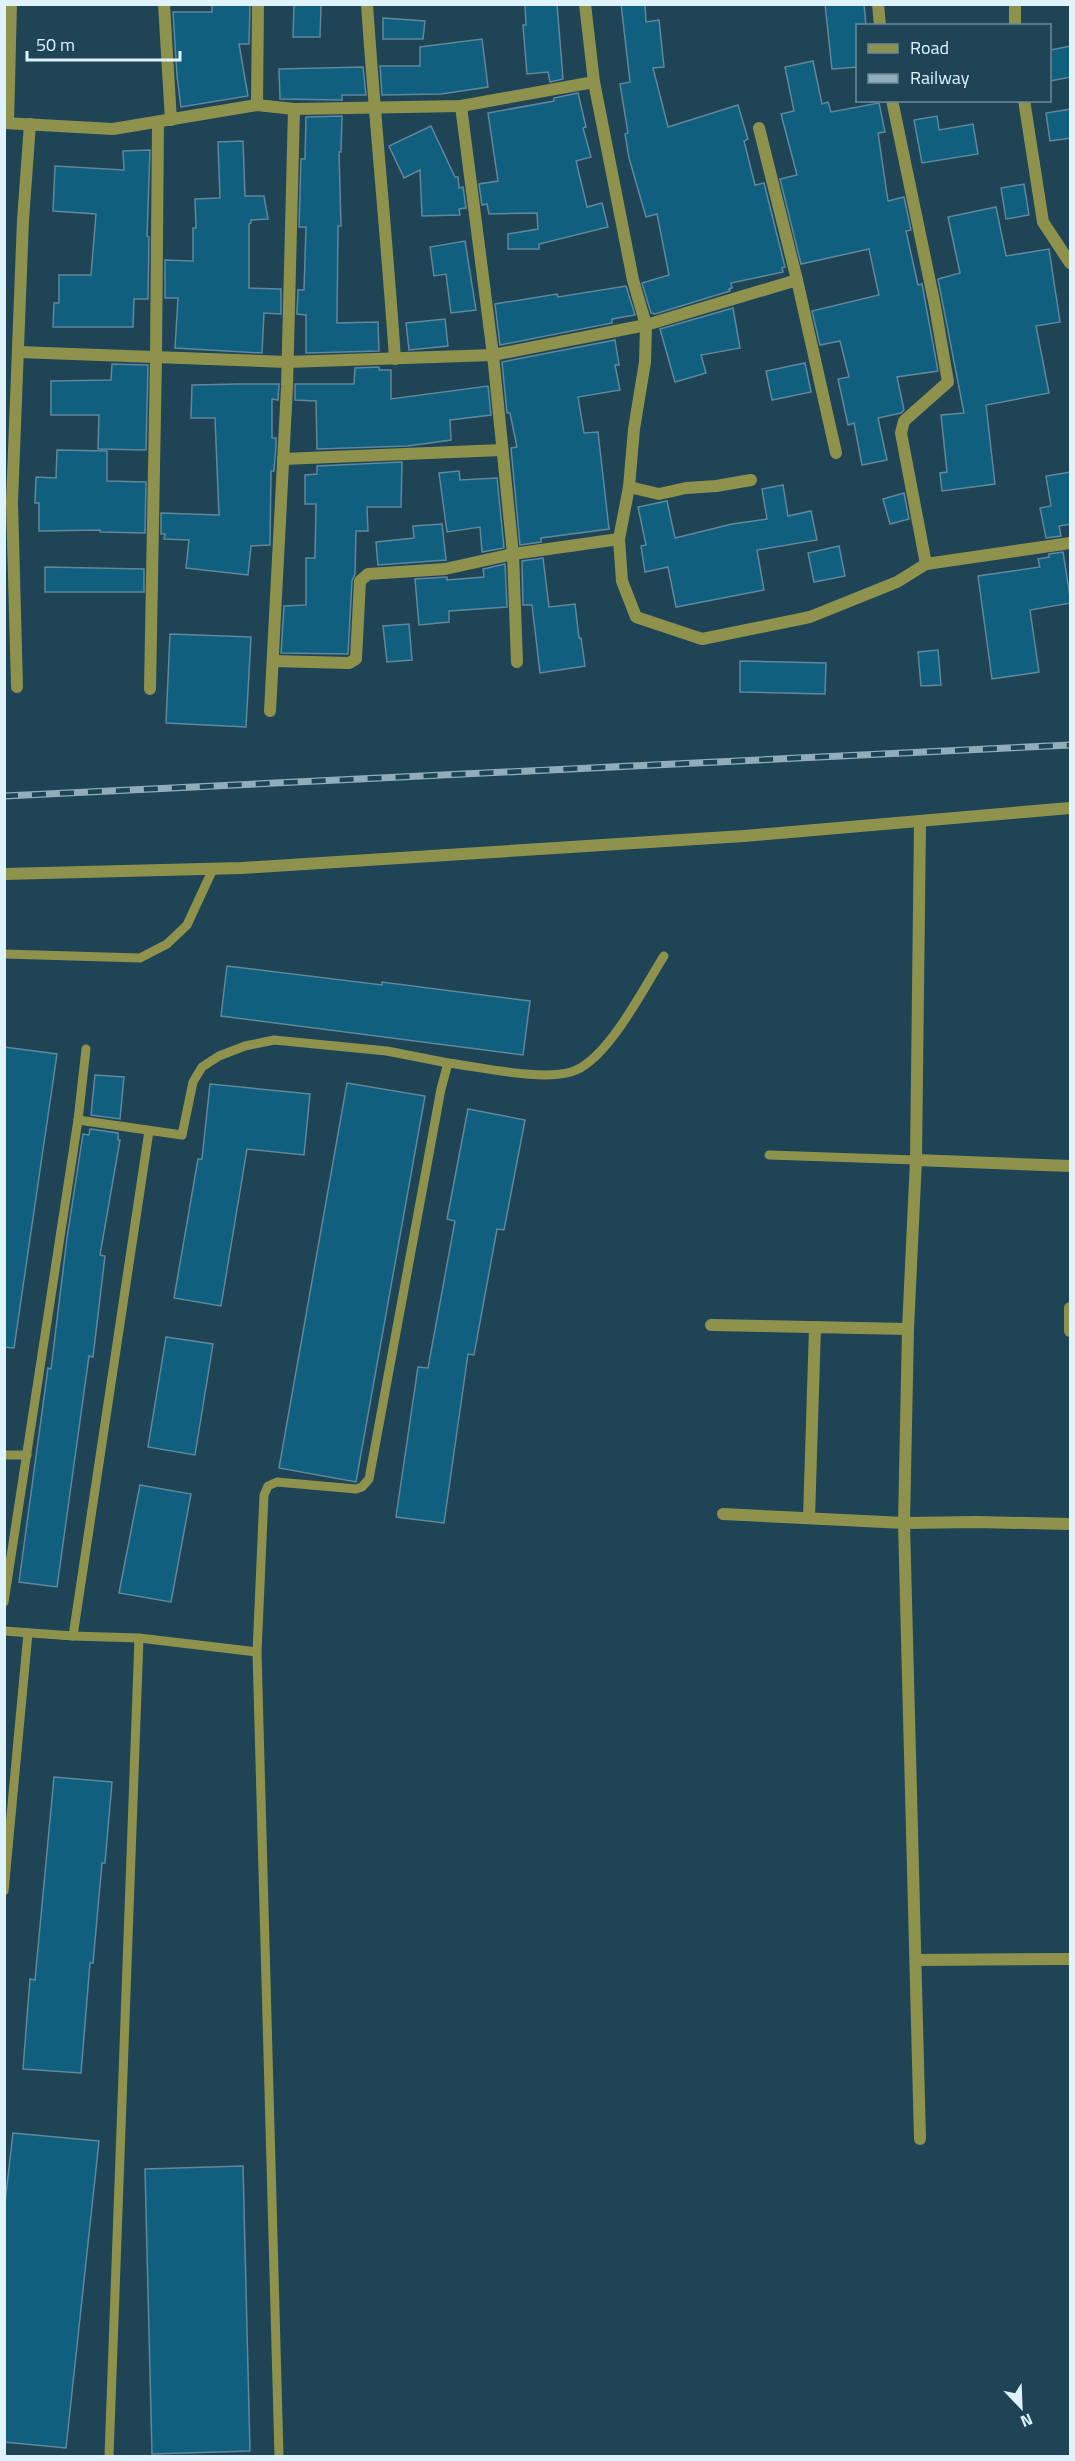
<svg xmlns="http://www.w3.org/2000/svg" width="1075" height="2461" font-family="'Titillium Web',sans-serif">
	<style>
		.building { fill: #105f7f; stroke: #60879c; stroke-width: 1.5 }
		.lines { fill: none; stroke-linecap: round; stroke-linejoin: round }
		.lane { stroke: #8e924d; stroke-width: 9 }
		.street { stroke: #8e924d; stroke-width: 12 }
		.rail-casing { stroke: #91adbb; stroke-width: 7 }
		.rail { stroke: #1e4456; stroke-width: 4.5; stroke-dasharray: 14; stroke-linecap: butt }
	</style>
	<rect width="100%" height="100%" fill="#1e4456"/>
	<!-- building -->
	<g class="building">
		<path d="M212 4H250L249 44H239L248 96 181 107 177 76 173 12H212Z"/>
		<path d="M294 4H321L320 37H293Z"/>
		<path d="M525 4H557L563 79 550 82 548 72 527 74 523 25H526Z"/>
		<path d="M621 4H645L646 22 659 20 664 67 653 68 668 127 738 105 748 139 744 141 755 185 764 183 785 267 782 268 783 272 731 283 732 288 729 289 730 291 655 314 651 313 642 283 669 275 657 214 646 217 629 158 625 134 628 133 620 84 630 82Z"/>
		<path d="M825 4H864L866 26H858V67L832 69Z"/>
		<path d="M383 18 425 21 423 39H383Z"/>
		<path d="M482 39 488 87 441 94 382 95 380 66H420V47Z"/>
		<path d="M1071 46V77L1050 81V50Z"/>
		<path d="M813 61 822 104 828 102 831 112 879 103 885 132 878 133 888 201 904 197 911 230 906 231 918 285 922 284 938 371 897 377 904 410 901 413 878 418 887 460 862 465 854 423 848 425 838 379 849 377 840 341 820 345 812 311 879 295 869 249 801 264 780 179 797 175 781 114 794 111 785 67Z"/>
		<path d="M363 67 366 95H342V100L280 99 279 69Z"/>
		<path d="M578 93 586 127 583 128 591 157 576 161 587 207 602 203 608 227 539 244V249H508V234L538 229 537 213 489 214 487 204 482 205 479 184 498 181 488 113 554 101V98Z"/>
		<path d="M1071 109V138L1050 141 1046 113Z"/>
		<path d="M342 116 341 152H339L341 226H338L337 323 378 322 379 351 306 353V315L297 314 298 290H304L306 227H299L301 159H305L306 117Z"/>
		<path d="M937 116 939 130 973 124 978 154 922 163 914 120Z"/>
		<path d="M431 126 455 177H458L459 188 463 187 466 208 459 209 460 215 422 216 420 170 404 178 389 146Z"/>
		<path d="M243 141 245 196H264L268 219 251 220V223L249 224V288L281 289V314L264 313 262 353 175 348 178 298H165V260L193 261V228H196L195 199 220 198 218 142Z"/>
		<path d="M150 150 147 236 149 237 148 299H134L133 327H53L54 303H59V275H91L96 214 53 211 55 166 124 170 123 151Z"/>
		<path d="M1024 184 1029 215 1006 219 1001 188Z"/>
		<path d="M996 207 1006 256 1049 249 1060 322 1036 326 1049 393 986 405 995 484 942 491 940 473 947 472 941 415 964 413 938 279 960 273 948 217Z"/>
		<path d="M465 241 476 310 451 313 446 274 434 276 430 247Z"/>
		<path d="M626 286 635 315 612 319V323L500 345 495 304 557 294 558 297Z"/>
		<path d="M733 308 740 348 701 355 706 373 675 382 660 329Z"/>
		<path d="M445 319 448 346 409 350 406 323Z"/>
		<path d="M615 340 619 365H615L620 390 578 397 584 433 598 432 609 529 541 538V542L520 545 511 448 517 447 510 413H507L502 362Z"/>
		<path d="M805 363 811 392 772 400 766 371Z"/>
		<path d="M112 364 148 365 146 450 98 449 99 415H51V381L111 380Z"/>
		<path d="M379 367V370H391V399L488 386 491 415 450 420 451 440 408 446 317 449 316 401 295 400V384H354L355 368Z"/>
		<path d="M238 384H279L278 400 272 399V438H276V445L274 471H271L270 545 251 546 248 575 186 568 189 540 164 539 165 534H161V513L219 515 215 418H191L192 385Z"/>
		<path d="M57 450 107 451V481L146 482 145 533 100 532V530L39 531V503H35L36 477 56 478Z"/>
		<path d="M402 462 401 507H367L368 531H356L355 574 352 581 348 654 281 653 284 606 306 605V558H315L316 504H305V475L317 474V466Z"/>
		<path d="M459 471 460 480 497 478 504 548 482 552 480 527 447 532 439 473Z"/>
		<path d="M1071 472V524L1059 526 1061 536 1046 538 1040 508 1051 506 1046 476Z"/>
		<path d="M783 485 788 516 811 511 817 540 757 550 764 590 676 607 668 567 645 572 641 546 646 545 638 507 667 501 675 538 732 524 767 519 762 489Z"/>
		<path d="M904 493 909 519 890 524 883 499Z"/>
		<path d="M442 524 446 560 378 565 376 542 414 538 413 526Z"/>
		<path d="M839 546 845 576 814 582 808 553Z"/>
		<path d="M1063 552 1071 603 1030 610 1039 672 992 679 978 576 1040 567 1038 559 1049 557V554Z"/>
		<path d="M543 558 549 607 575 604 579 638H581L585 666 540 673 532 605H523L522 561Z"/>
		<path d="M505 564 507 607 449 611V622L419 625 415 579 447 577V580L484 577 483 569Z"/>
		<path d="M45 567 144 569V592H45Z"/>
		<path d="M409 624 412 660 387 662 383 626Z"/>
		<path d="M170 634 251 637 246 727 166 723Z"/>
		<path d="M938 650 941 685 921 686 918 652Z"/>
		<path d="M740 661 826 663 825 694 740 692Z"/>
		<path d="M227 966 382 985V982L530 1001 523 1055 221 1016Z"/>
		<path d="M4 1047 57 1054 14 1348 4 1347Z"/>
		<path d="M95 1075 124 1077 120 1119 91 1115Z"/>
		<path d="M347 1083 425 1096 356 1482 279 1468Z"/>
		<path d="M210 1084 310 1094 304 1155 247 1149 221 1306 174 1298 198 1159H202Z"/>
		<path d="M468 1109 525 1120 504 1230 497 1229 474 1355 468 1354 444 1523 396 1517 418 1367 428 1368 455 1221 447 1219Z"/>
		<path d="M90 1129 118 1133V1140H120L100 1255 105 1256 93 1357 89 1356 57 1587 19 1582 48 1368 51 1369 67 1238 83 1134 89 1135Z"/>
		<path d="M166 1337 213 1344 195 1455 148 1447Z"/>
		<path d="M140 1485 191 1494 171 1602 119 1593Z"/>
		<path d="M54 1777 112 1782 105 1863H102L93 1963H90L81 2073 23 2069 30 1979 35 1980Z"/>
		<path d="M13 2133 99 2141 66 2448 4 2442V2211Z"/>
		<path d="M243 2166 250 2451 152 2454 145 2169Z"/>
	</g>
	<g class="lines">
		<!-- lane -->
		<g class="lane">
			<path d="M4 954 140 958 167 944 187 925 213 869"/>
			<path d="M78 1120 182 1135 193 1082 202 1067 219 1056 245 1046 274 1040 387 1051 448 1063"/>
			<path d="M769 1155 916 1160"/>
			<path d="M4 1455H27"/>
			<path d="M4 1602 78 1120 86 1049"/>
			<path d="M4 1631 73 1636 139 1638 257 1652"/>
			<path d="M73 1636 149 1131"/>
			<path d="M4 1891 28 1633"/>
			<path d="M109 2456 139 1638"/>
			<path d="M279 2456 257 1652 264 1495 268 1486 277 1482 356 1489 362 1487 369 1479 441 1089 448 1063C481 1067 540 1081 571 1072 607 1062 644 987 664 956"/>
		</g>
		<!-- street -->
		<g class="street">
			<path d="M164 4 171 120"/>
			<path d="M367 4C375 123 387 240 395 359"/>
			<path d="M585 4 594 82"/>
			<path d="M878 4 880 26"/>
			<path d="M1015 4V26"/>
			<path d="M892 100 935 306 948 382 904 421 901 433 926 564 1070 543"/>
			<path d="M1024 100 1043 222 1070 263"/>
			<path d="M257 105 258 4"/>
			<path d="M461 106 493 355 513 554 517 662"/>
			<path d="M4 123 113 129 257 105 294 109 461 106 594 82 633 280 646 325 645 362 634 429 629 487 619 539 622 581 636 617 702 639 810 617 897 582 926 564"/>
			<path d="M8 123 11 4"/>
			<path d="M759 128 797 280"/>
			<path d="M18 352 287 362 493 355 646 325 797 280 836 453"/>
			<path d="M283 459 502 450"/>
			<path d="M629 487 659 494 686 488 716 486 751 480"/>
			<path d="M273 661 349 663 356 659 360 581 368 574 445 569 513 554 619 539"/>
			<path d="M17 687 12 502 23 220 30 124"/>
			<path d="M150 689 156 358 158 122"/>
			<path d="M270 711 287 387 294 109"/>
			<path d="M920 822 916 1160 908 1329 904 1523 920 2139"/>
			<path d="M4 874 242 868 744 836 1070 808"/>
			<path d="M916 1160 1070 1166"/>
			<path d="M711 1325 908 1329"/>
			<path d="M1070 1331V1308"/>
			<path d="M723 1514 904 1523 977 1522 1070 1524"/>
			<path d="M809 1518 815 1327"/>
			<path d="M916 1960 1070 1959"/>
		</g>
		<defs>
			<path id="rail" d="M4 796 1070 745"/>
		</defs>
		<!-- rail casing -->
		<use href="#rail" class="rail-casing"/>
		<!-- rail -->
		<use href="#rail" class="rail"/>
	</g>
	<!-- border -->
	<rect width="1075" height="2461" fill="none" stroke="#def3fe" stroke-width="12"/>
	<!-- legend -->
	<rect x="856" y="24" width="195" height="78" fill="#1e4456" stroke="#6b8a99" stroke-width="1.5"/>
	<rect x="868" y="44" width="30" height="9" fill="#8e924d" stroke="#6b8a99" stroke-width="1.5"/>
	<text x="910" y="54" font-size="18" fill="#def3fe">Road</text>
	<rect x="868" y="74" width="30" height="9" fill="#91adbb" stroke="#6b8a99" stroke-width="1.5"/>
	<text x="910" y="84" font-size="18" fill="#def3fe">Railway</text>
	<!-- north arrow -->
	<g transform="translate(1021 2407) rotate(157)" stroke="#1e4456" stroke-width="4.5" paint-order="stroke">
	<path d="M0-4.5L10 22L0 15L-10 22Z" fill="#def3fe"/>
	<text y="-9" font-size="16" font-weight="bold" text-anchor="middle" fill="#def3fe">N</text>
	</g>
	<!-- scale -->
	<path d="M27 51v9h153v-9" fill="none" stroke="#def3fe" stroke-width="3"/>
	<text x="36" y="51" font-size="18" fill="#def3fe" stroke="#1e4456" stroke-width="4.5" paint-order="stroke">50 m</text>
</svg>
